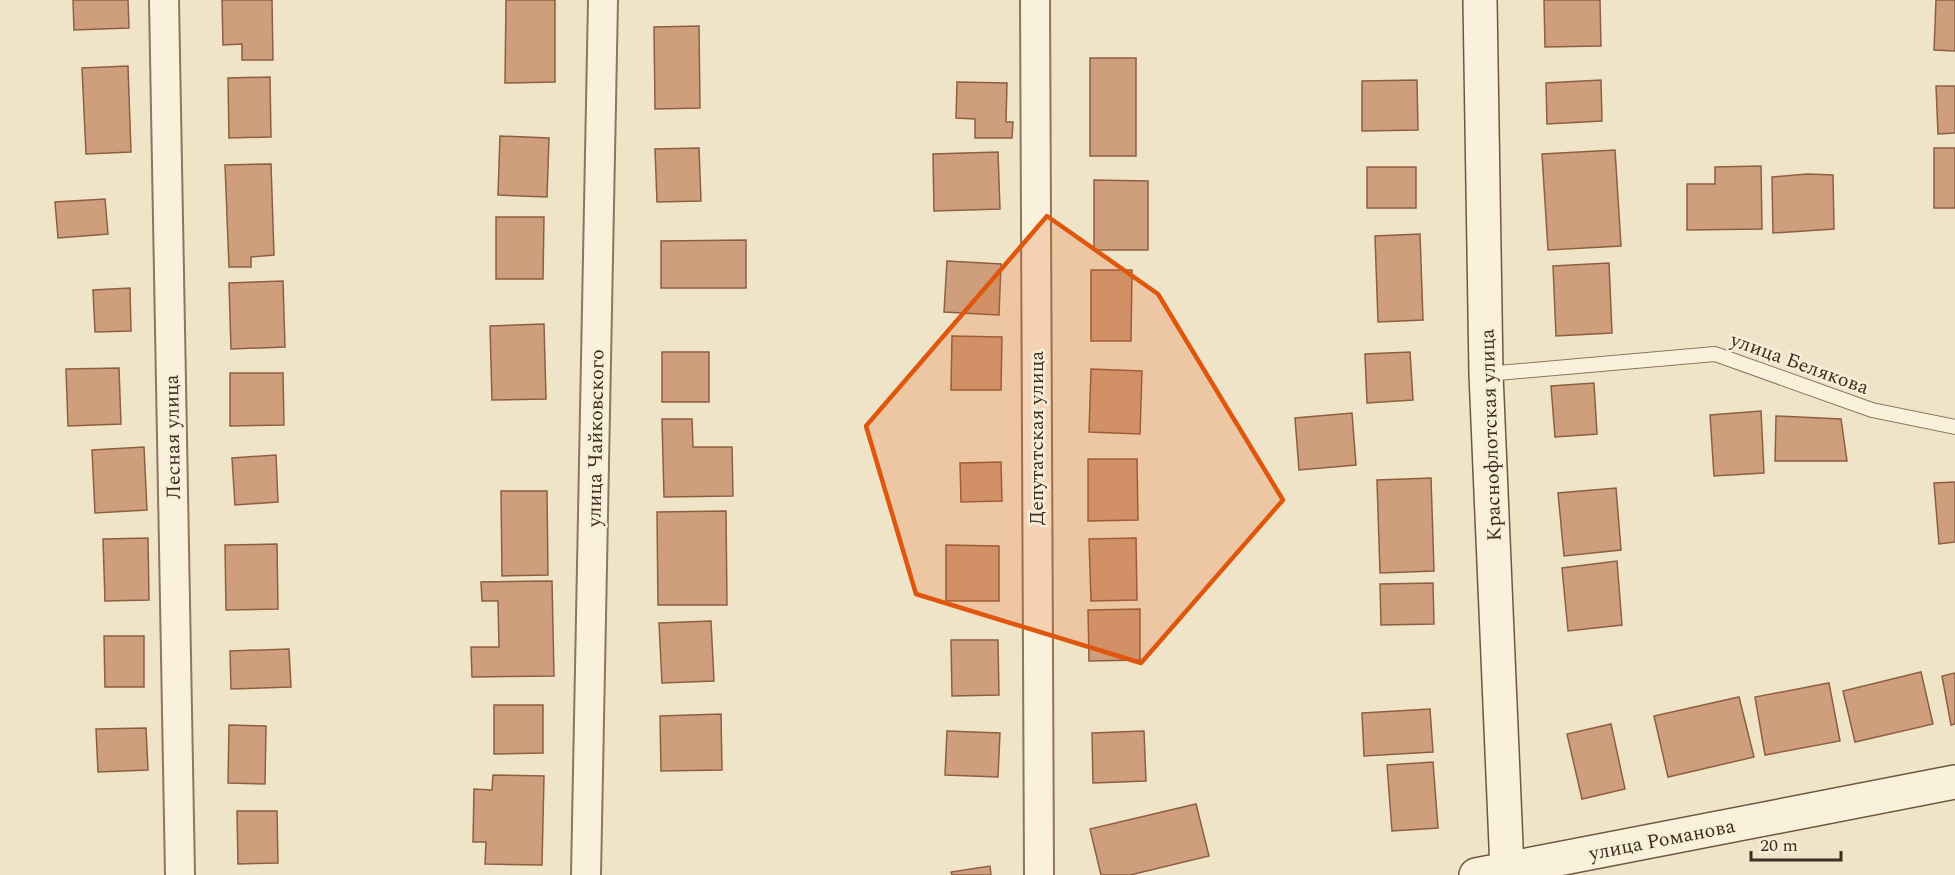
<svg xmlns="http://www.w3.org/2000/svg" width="1955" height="875" font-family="Spectral,serif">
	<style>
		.building { fill: #cf9f7d; stroke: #8d5f41; stroke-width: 1.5 }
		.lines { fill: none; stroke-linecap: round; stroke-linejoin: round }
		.lane-casing { stroke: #8d765c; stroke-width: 16 }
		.street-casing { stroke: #8d765c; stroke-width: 32 }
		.secondary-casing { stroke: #6f573f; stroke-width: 36 }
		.lane { stroke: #faf1dc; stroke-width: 14 }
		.street { stroke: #faf1dc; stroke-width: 28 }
		.secondary { stroke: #faf1dc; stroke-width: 33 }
		.marked { fill: #df570d; fill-opacity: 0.2; stroke: #df570d; stroke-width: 4.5; stroke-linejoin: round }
		.labels { text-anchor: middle; stroke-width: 5; stroke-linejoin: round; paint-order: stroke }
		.street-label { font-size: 20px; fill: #3d2e20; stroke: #f7eed8 }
	</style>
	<rect width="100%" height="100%" fill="#f0e4c8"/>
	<!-- building -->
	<g class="building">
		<path d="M73 0H128L129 28 74 30Z"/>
		<path d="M222 0H272L273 60H242V44L223 45Z"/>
		<path d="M506 0H555V82L505 83Z"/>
		<path d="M1544 0H1600L1601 46 1545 47Z"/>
		<path d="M1936 0H1955V51L1934 50Z"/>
		<path d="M699 26 700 108 655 109 654 27Z"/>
		<rect x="1090" y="58" width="46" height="98"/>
		<path d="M128 66 131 152 86 154 82 68Z"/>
		<path d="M270 77 271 137 229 138 228 78Z"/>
		<path d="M1417 80 1418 130 1362 131V81Z"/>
		<path d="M1601 80 1602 121 1547 124 1546 83Z"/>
		<path d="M957 82 1007 83 1006 122H1013L1012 138H975V119L956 118Z"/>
		<path d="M1936 86H1955V133L1938 134Z"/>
		<path d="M500 136 549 138 547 197 498 195Z"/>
		<path d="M699 148 701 201 657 202 655 149Z"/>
		<rect x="1934" y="148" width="21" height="60"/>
		<path d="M1615 150 1621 246 1548 250 1542 154Z"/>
		<path d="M998 152 1000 209 934 211 933 154Z"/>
		<path d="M271 164 274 255 251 257V267H229L225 165Z"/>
		<path d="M1761 166 1762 229 1687 230V184H1715V167Z"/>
		<rect x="1367" y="167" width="49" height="41"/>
		<path d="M1807 174 1833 175 1834 229 1773 233 1772 177Z"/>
		<path d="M1094 180 1148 181V250H1094Z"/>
		<path d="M105 199 108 234 58 238 55 202Z"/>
		<path d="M496 217H544L543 279H496Z"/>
		<path d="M1420 234 1423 320 1378 322 1375 236Z"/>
		<path d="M746 240V288H661V241Z"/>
		<path d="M947 261 1001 264 999 315 944 312Z"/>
		<path d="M1609 263 1612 333 1556 336 1553 266Z"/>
		<path d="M1091 270H1132L1131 341H1091Z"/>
		<path d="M283 281 285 347 231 349 229 283Z"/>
		<path d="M130 288 131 331 95 332 93 290Z"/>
		<path d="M544 324 546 399 492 400 490 326Z"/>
		<path d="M952 336 1002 337 1001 390H951Z"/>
		<rect x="662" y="352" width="47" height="50"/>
		<path d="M1410 352 1413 400 1367 403 1365 354Z"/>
		<path d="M119 368 121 424 68 426 66 369Z"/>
		<path d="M1091 369 1142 371 1140 434 1089 432Z"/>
		<path d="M230 373H283L284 425 230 426Z"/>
		<path d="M1594 383 1597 434 1555 437 1551 386Z"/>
		<path d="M1761 411 1764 473 1714 476 1710 415Z"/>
		<path d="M1352 413 1356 465 1299 470 1295 418Z"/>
		<path d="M1776 416 1841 419 1847 461H1775Z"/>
		<path d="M662 419H692L693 447H732L733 496 664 497Z"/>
		<path d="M144 447 147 510 95 513 92 450Z"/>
		<path d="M276 455 278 502 235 505 232 458Z"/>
		<path d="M1088 459H1137L1138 520 1088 521Z"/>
		<path d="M1001 462 1002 501 961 502 960 463Z"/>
		<path d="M1431 478 1434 571 1380 573 1377 480Z"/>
		<path d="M1955 482V542L1939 544 1934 483Z"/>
		<path d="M1616 488 1621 550 1564 556 1558 493Z"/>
		<path d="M501 491H547L548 575 502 576Z"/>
		<path d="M726 511 727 605H658L657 512Z"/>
		<path d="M148 538 149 600 105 601 103 539Z"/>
		<path d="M1136 538 1137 600 1091 601 1089 539Z"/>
		<path d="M277 544 278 609 226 610 225 545Z"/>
		<path d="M946 545 999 546V601H946Z"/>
		<path d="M1617 561 1622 625 1568 631 1562 568Z"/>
		<path d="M552 581 554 676 472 677 471 647H499L498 601H482L481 582Z"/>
		<path d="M1433 583 1434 624 1381 625 1380 584Z"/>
		<path d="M1140 609V660L1089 661 1088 610Z"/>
		<path d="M711 621 714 681 662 683 659 623Z"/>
		<path d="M104 636H144V687H105Z"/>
		<path d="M951 640H998L999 695 952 696Z"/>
		<path d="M289 649 291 687 231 689 230 651Z"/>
		<path d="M1921 672 1933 724 1855 742 1843 691Z"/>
		<path d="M1955 673V724L1951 725 1942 676Z"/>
		<path d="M1829 683 1840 741 1765 755 1755 697Z"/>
		<path d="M1739 697 1754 757 1668 777 1654 716Z"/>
		<path d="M494 705H543V753L494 754Z"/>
		<path d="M1430 709 1433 752 1364 756 1362 713Z"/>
		<path d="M721 714 722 770 661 771 660 716Z"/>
		<path d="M1611 724 1625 789 1582 799 1567 734Z"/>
		<path d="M229 725 266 726 265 784 228 783Z"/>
		<path d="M146 728 148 770 98 772 96 729Z"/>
		<path d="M947 731 1000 733 998 777 945 775Z"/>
		<path d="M1144 731 1146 781 1093 783 1092 733Z"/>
		<path d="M1433 762 1438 828 1392 831 1387 765Z"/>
		<path d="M493 775 544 776 542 865 485 864 486 842H473L474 789 492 790Z"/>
		<path d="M1196 804 1209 856 1130 875H1101L1090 829Z"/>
		<path d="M237 811H277L278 863 238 864Z"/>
		<path d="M990 866 991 875H952L951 872Z"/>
	</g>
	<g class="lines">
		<defs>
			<path id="lane" d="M1486 374 1715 354 1872 410 1955 427"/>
			<g id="street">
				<path d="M164 0 180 875"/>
				<path d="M1035 0 1039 875"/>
				<path d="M586 875 603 0"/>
			</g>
			<g id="secondary">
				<path d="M1480 0 1486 374 1507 869"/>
				<path d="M1476 875 1955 782"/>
			</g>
		</defs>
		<!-- lane casing -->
		<use href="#lane" class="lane-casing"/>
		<!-- street casing -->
		<use href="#street" class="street-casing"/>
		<!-- secondary casing -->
		<use href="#secondary" class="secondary-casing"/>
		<!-- lane -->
		<use href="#lane" class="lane"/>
		<!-- street -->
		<use href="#street" class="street"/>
		<!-- secondary -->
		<use href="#secondary" class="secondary"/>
	</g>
	<!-- marked area -->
	<path class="marked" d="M1047 216 1158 294 1283 500 1141 663 916 594 866 426Z"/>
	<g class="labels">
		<!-- street labels -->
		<g class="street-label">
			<text transform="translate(1800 363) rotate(20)" y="7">улица Белякова</text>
			<text transform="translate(1490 435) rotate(-92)" y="7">Краснофлотская улица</text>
			<text transform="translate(172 437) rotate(-91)" y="7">Лесная улица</text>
			<text transform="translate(595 438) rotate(-89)" y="7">улица Чайковского</text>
			<text transform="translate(1036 438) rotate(-90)" y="7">Депутатская улица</text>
			<text transform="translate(1662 839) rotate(-11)" y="7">улица Романова</text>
		</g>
	</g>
	<!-- scale -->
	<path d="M1751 851v9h90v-9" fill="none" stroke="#3d2e20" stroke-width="3"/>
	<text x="1760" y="851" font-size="18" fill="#3d2e20" stroke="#f7eed8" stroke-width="4.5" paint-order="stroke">20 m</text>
</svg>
